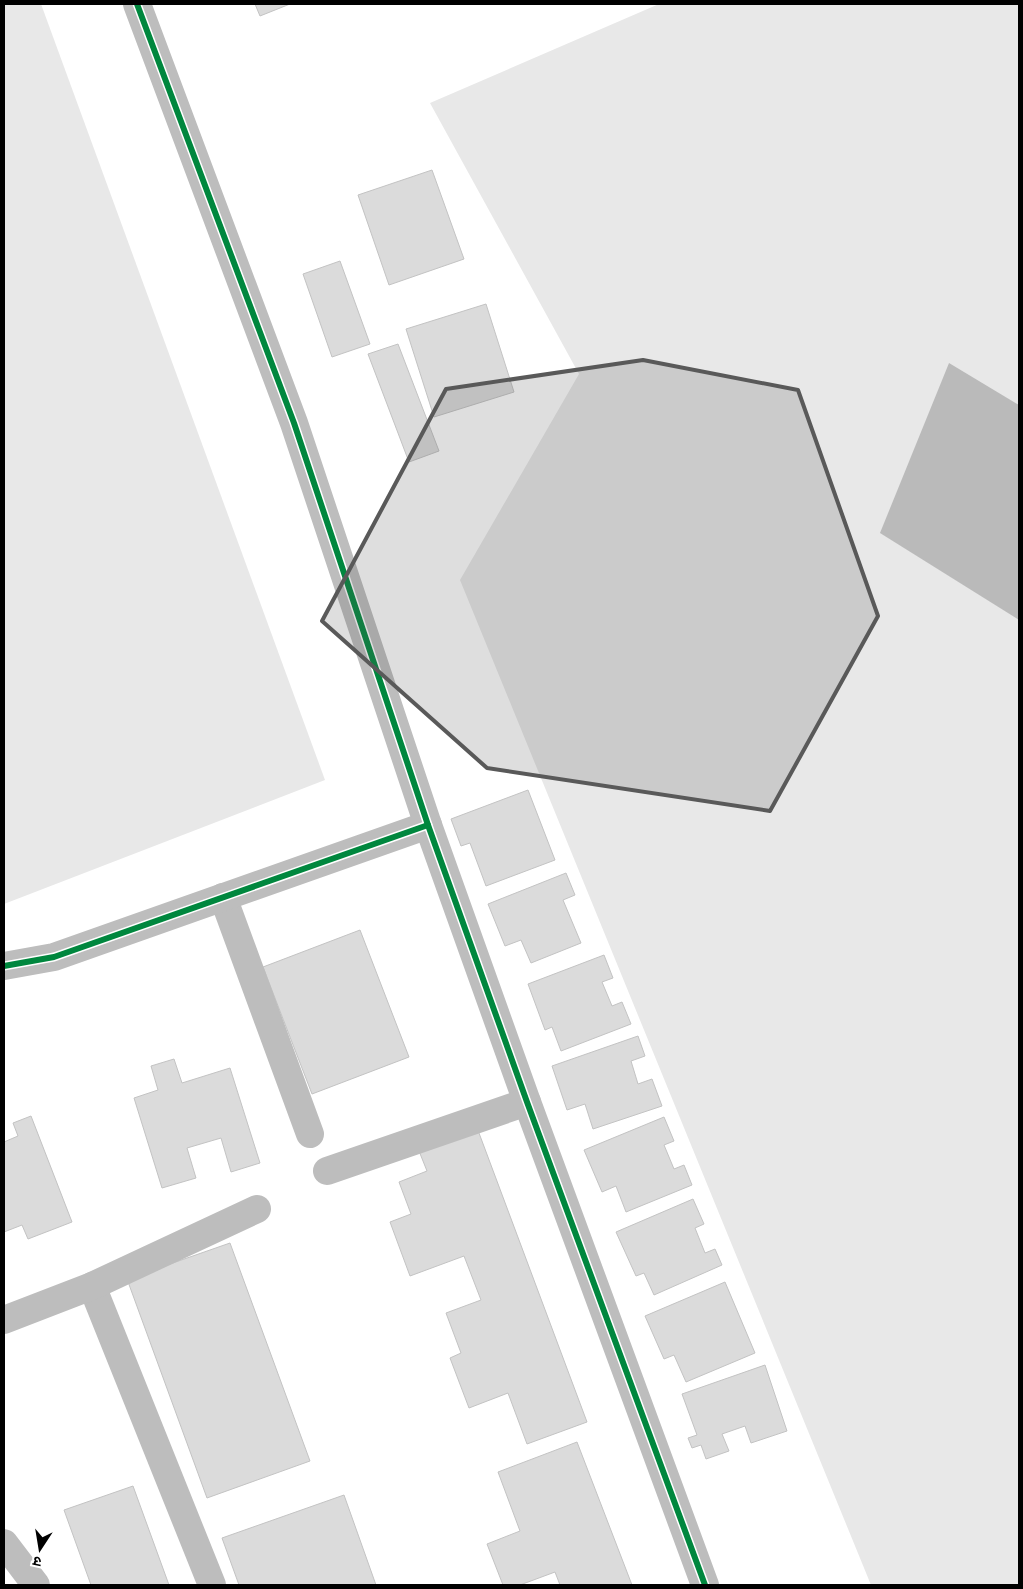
<svg xmlns="http://www.w3.org/2000/svg" width="1023" height="1589" font-family="Barlow,'Noto Sans Devanagari',sans-serif">
	<style>
		.green { fill: #e8e8e8 }
		.water { fill: #bababa }
		.building { fill: #dbdbdb; stroke: #c3c3c3 }
		.lines { fill: none; stroke-linecap: round; stroke-linejoin: round }
		.minor { stroke: #bdbdbd; stroke-width: 28 }
		.cycleway-casing { stroke: #fff; stroke-width: 9 }
		.cycleway { stroke: #00873e; stroke-width: 6 }
		.marked { fill: #595959; fill-opacity: 0.2; stroke: #595959; stroke-width: 4; stroke-linejoin: round }
	</style>
	<rect width="100%" height="100%" fill="#fff"/>
	<!-- green -->
	<g class="green">
		<path d="M4 4H41L325 780 4 904Z"/>
		<path d="M659 4H1019V1585H871L460 580 579 374 430 103Z"/>
	</g>
	<!-- water -->
	<path class="water" d="M949 363 1019 405V620L880 533Z"/>
	<!-- building -->
	<g class="building">
		<path d="M255 4H290L260 16Z"/>
		<path d="M432 170 464 259 389 285 358 195Z"/>
		<path d="M340 261 370 344 332 357 303 274Z"/>
		<path d="M486 304 514 392 434 417 406 329Z"/>
		<path d="M398 344 439 451 409 462 368 354Z"/>
		<path d="M528 790 555 860 486 886 470 843 461 846 451 819Z"/>
		<path d="M566 873 575 895 563 900 581 943 531 963 521 940 505 946 488 904Z"/>
		<path d="M360 930 409 1057 312 1094 263 967Z"/>
		<path d="M604 955 613 978 602 982 612 1006 622 1002 631 1024 561 1051 552 1027 545 1030 528 984Z"/>
		<path d="M638 1036 645 1056 631 1061 638 1084 652 1079 662 1106 593 1129 585 1104 567 1110 552 1066Z"/>
		<path d="M174 1059 182 1083 230 1068 260 1163 231 1172 221 1138 187 1148 196 1178 162 1188 134 1098 158 1090 151 1066Z"/>
		<path d="M31 1116 72 1222 28 1239 22 1225 4 1232V1142L18 1136 13 1123Z"/>
		<path d="M664 1117 674 1141 664 1145 674 1169 684 1165 692 1185 626 1212 616 1186 602 1192 584 1150Z"/>
		<path d="M476 1125 587 1422 527 1444 508 1393 469 1408 450 1358 461 1353 446 1313 481 1300 464 1256 410 1276 390 1222 411 1214 399 1182 427 1171 417 1146Z"/>
		<path d="M693 1199 704 1224 695 1228 705 1253 715 1249 722 1265 654 1295 644 1273 636 1276 616 1232Z"/>
		<path d="M230 1243 310 1461 207 1498 127 1279Z"/>
		<path d="M725 1282 755 1353 686 1382 674 1355 664 1359 645 1316Z"/>
		<path d="M765 1365 787 1431 751 1443 745 1426 722 1434 729 1451 706 1459 701 1445 692 1448 688 1438 697 1435 682 1394Z"/>
		<path d="M577 1442 632 1585H560L555 1572 520 1585H503L487 1544 520 1531 498 1472Z"/>
		<path d="M133 1486 169 1585H91L64 1510Z"/>
		<path d="M344 1495 376 1585H239L222 1538Z"/>
	</g>
	<g class="lines">
		<!-- minor -->
		<g class="minor">
			<path d="M137 4 294 423 428 825 527 1102 705 1585"/>
			<path d="M223 897 310 1134"/>
			<path d="M4 966 54 957 428 825"/>
			<path d="M327 1171 527 1102"/>
			<path d="M92 1286 212 1585"/>
			<path d="M4 1320 92 1286 257 1209"/>
			<path d="M4 1543 36 1585"/>
		</g>
		<defs>
			<g id="cycleway">
				<path d="M137 4 294 423 428 825 527 1102 705 1585"/>
				<path d="M4 966 54 957 428 825"/>
			</g>
		</defs>
		<!-- cycleway casing -->
		<use href="#cycleway" class="cycleway-casing"/>
		<!-- cycleway -->
		<use href="#cycleway" class="cycleway"/>
	</g>
	<!-- marked area -->
	<path class="marked" d="M643 360 798 390 878 616 770 811 487 768 322 621 446 389Z"/>
	<!-- border -->
	<rect width="1023" height="1589" fill="none" stroke="#000000" stroke-width="10"/>
	<!-- north arrow -->
	<g transform="translate(40 1549) rotate(192)" stroke="#ffffff" stroke-width="4" paint-order="stroke">
	<path d="M0-4L9 19L0 12L-9 19Z" fill="#000000"/>
	<text y="-8" font-size="14" font-weight="bold" text-anchor="middle" fill="#000000">उ</text>
	</g>
</svg>
